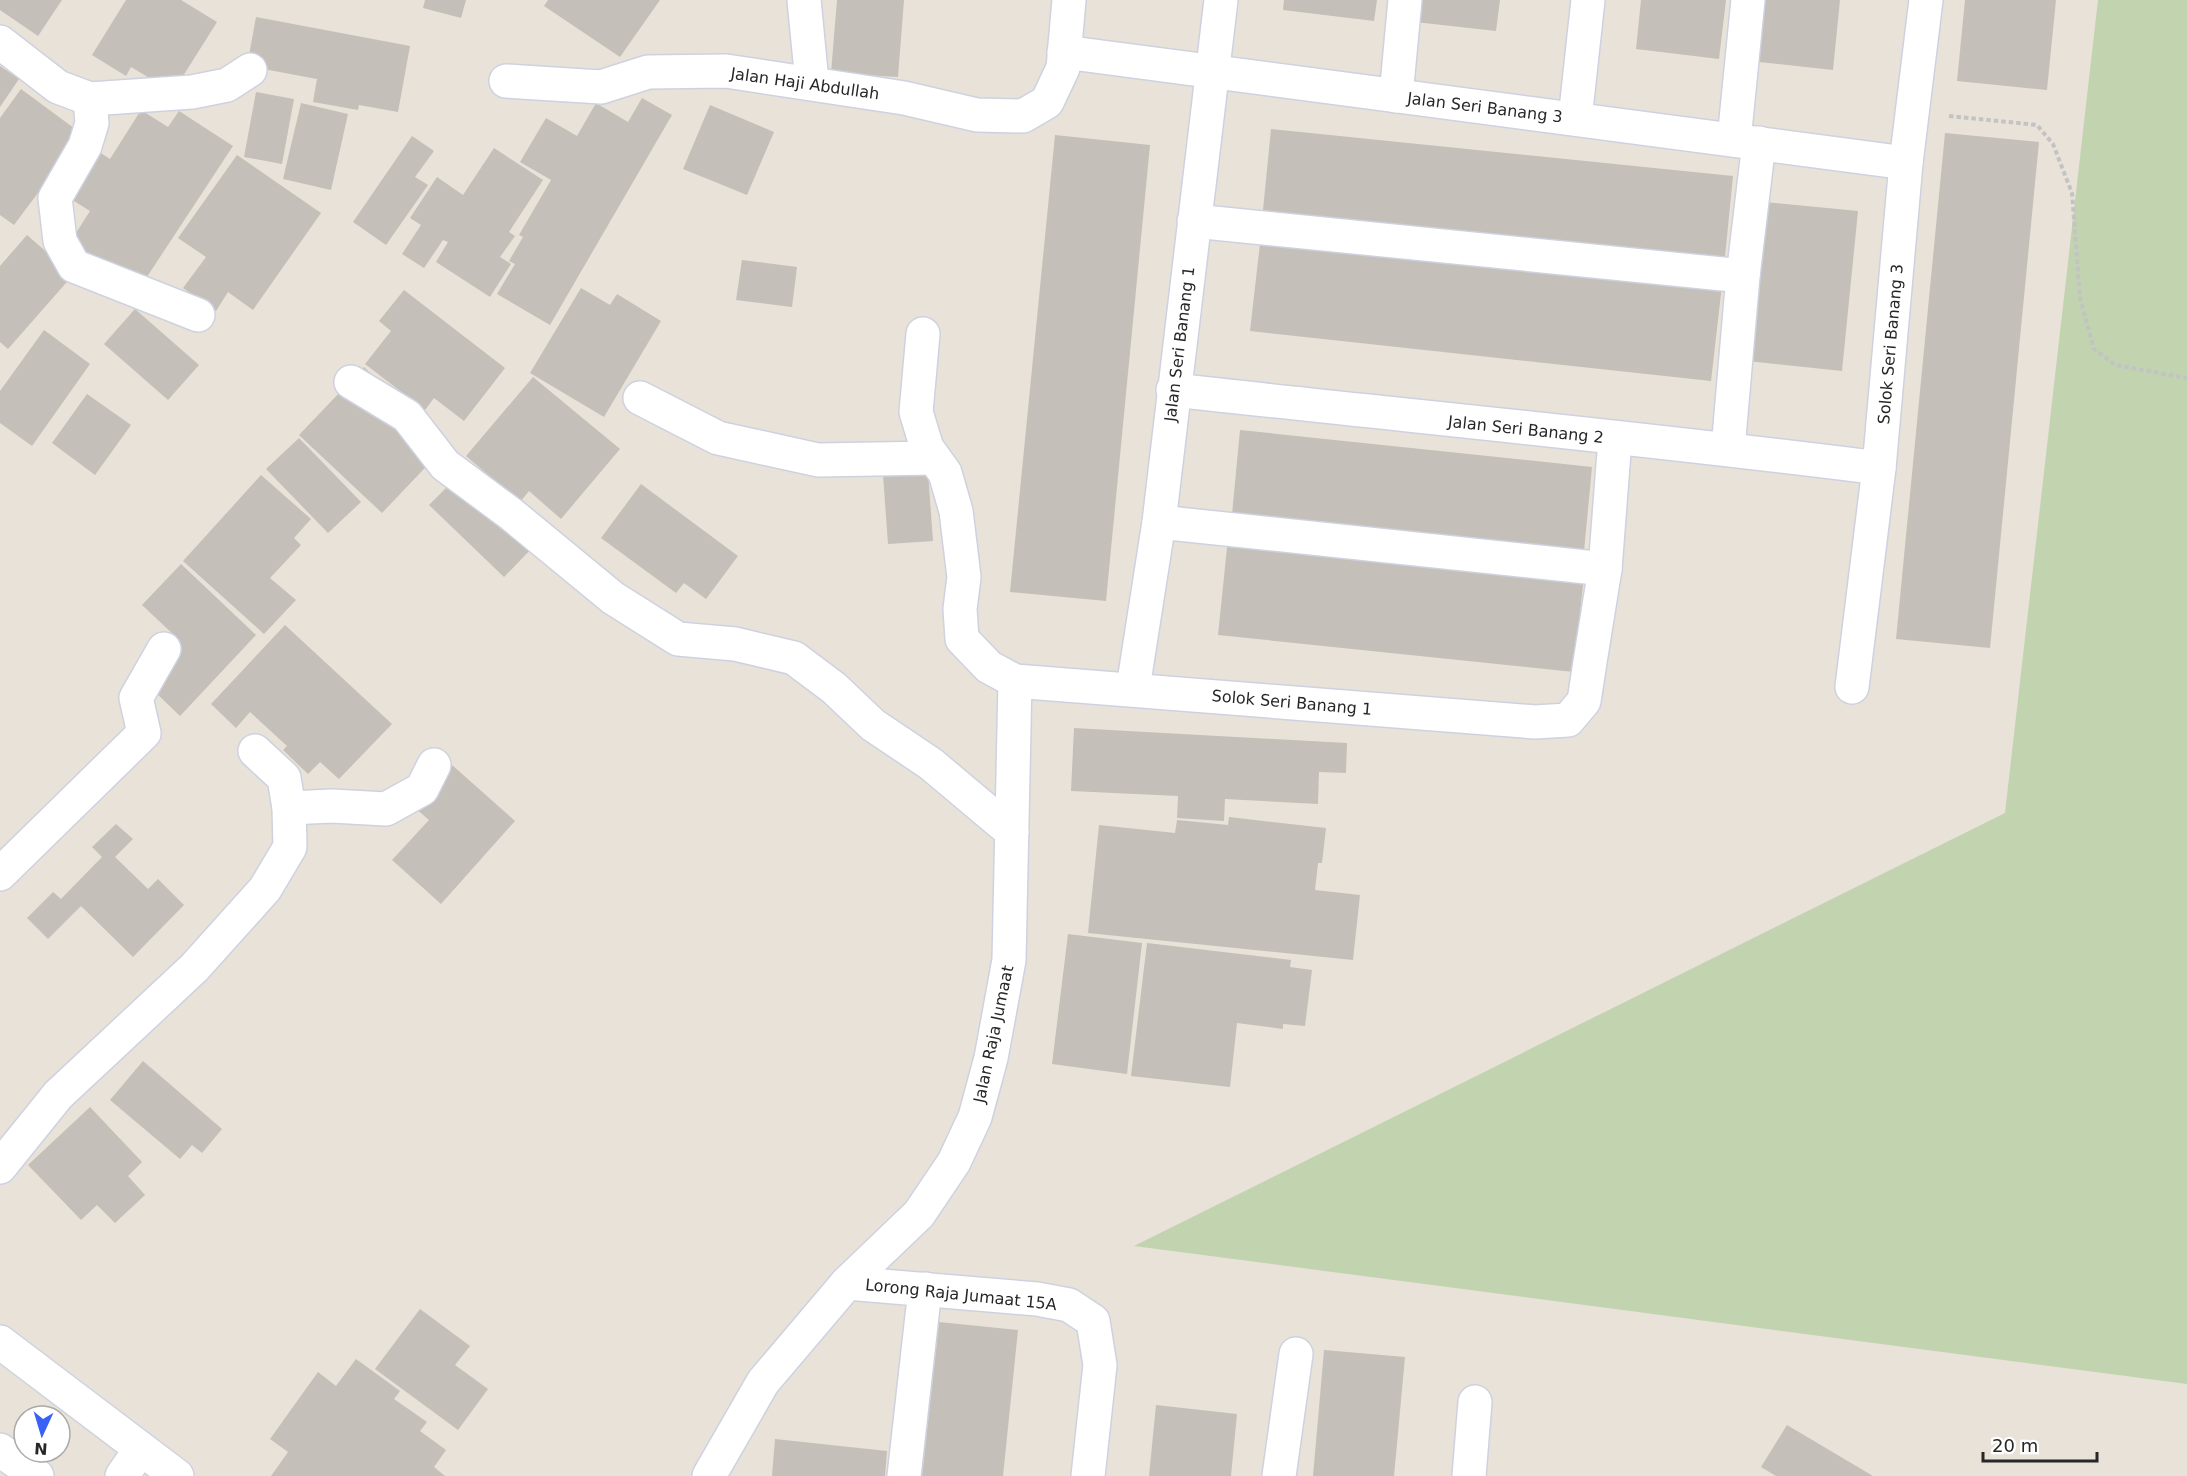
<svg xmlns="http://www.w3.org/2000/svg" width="2187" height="1476" font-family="'DejaVu Sans',sans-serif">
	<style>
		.cemetery { fill: #c2d3b0 }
		.building { fill: #c4bfb8 }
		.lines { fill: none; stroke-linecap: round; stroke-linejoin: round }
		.minor-casing { stroke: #ced2e0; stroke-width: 36 }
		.path { stroke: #c3c3c3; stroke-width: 4; stroke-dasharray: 4.5 3; stroke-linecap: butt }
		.minor { stroke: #fff; stroke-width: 33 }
		.labels { text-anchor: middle; stroke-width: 5; stroke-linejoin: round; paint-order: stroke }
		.street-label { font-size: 16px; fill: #272727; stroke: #fff }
	</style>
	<rect width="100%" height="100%" fill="#e9e2d8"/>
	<!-- cemetery -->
	<path class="cemetery" d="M2098 0H2187V1384L1134 1246 2005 813Z"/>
	<!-- building -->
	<g class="building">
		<path d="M0 0H62L38 36 0 10Z"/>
		<path d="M126 0H181L217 22 173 92 131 67 126 76 92 55Z"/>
		<path d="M425 0H466L461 18 423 8Z"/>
		<path d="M548 0H660L620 57 544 6Z"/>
		<path d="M837 0H904L898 77 831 73Z"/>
		<path d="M1284 0H1377L1374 21 1283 10Z"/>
		<path d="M1409 0H1500L1496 31 1406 21Z"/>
		<path d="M1641 0H1726L1719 59 1636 49Z"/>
		<path d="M1757 0H1840L1833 70 1750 61Z"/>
		<path d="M1965 0H2056L2047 90 1957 81Z"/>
		<path d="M256 17 410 46 398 112 359 105 358 110 313 102 317 79 247 66Z"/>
		<path d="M0 66 19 79 0 107Z"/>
		<path d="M21 89 82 134 14 225 0 215V118Z"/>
		<path d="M256 92 294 99 282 164 244 157Z"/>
		<path d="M642 98 672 115 550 325 497 294 515 264 509 261 523 237 519 235 551 180 520 162 546 118 577 136 596 103 628 122Z"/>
		<path d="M301 103 348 114 331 190 283 179Z"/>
		<path d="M710 105 774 132 747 195 683 169Z"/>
		<path d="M141 110 168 127 179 111 233 146 139 289 69 244 90 211 66 196 96 150 110 159Z"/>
		<path d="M1271 129 1733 176 1724 267 1262 220Z"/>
		<path d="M1945 133 2039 142 1990 648 1896 639Z"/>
		<path d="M1055 135 1150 145 1106 601 1010 592Z"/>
		<path d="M412 136 434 151 415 177 428 185 386 245 353 222Z"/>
		<path d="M494 148 543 180 509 232 515 236 500 257 511 264 490 297 436 262 448 242 443 240 424 268 402 254 421 225 410 218 437 177 463 195Z"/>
		<path d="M237 155 321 213 253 310 228 292 216 311 183 288 206 257 178 238Z"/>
		<path d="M1764 202 1858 211 1842 371 1747 361Z"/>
		<path d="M27 235 73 275 8 349 0 342V266Z"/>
		<path d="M1261 235 1722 285 1711 381 1250 331Z"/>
		<path d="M742 260 797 267 792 307 736 300Z"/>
		<path d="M581 288 610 305 617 294 661 321 604 417 530 373Z"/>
		<path d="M404 290 505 368 464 421 434 398 425 410 365 364 391 331 379 321Z"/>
		<path d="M135 309 199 365 168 400 104 344Z"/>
		<path d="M44 330 90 364 32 446 0 423V391Z"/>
		<path d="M364 367 424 424 440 452 382 513 299 435Z"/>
		<path d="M533 377 620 449 561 519 529 491 520 502 466 456Z"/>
		<path d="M87 394 131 425 95 475 52 443Z"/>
		<path d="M1240 430 1592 467 1583 562 1231 525Z"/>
		<path d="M299 438 361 502 328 533 266 469Z"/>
		<path d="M927 458 933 541 888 544 882 461Z"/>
		<path d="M462 472 537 543 504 577 429 505Z"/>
		<path d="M261 475 311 519 294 538 301 545 270 578 296 600 264 634 183 561Z"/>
		<path d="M641 484 738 556 706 599 684 583 676 593 601 538Z"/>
		<path d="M1228 538 1584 575 1574 672 1218 635Z"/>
		<path d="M181 564 256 635 180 716 151 688 178 658 166 647 175 636 142 605Z"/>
		<path d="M285 625 392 724 339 779 320 762 308 774 283 750 287 746 250 712 236 728 211 704Z"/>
		<path d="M1074 728 1347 743 1346 773 1319 772 1318 804 1225 799 1224 821 1177 818 1178 796 1071 791Z"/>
		<path d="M452 765 515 821 441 904 392 860 429 820 414 807Z"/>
		<path d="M1229 817 1326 828 1322 863H1318L1315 890 1360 895 1353 960 1088 933 1099 825 1175 833 1177 820 1228 825Z"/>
		<path d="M116 824 133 839 115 857 148 889 158 879 184 905 133 957 81 906 48 939 27 918 53 892 61 899 102 857 92 847Z"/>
		<path d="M1068 934 1142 943 1127 1074 1052 1064Z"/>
		<path d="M1147 943 1291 960 1290 967 1312 970 1305 1026 1283 1024V1029L1237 1023 1230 1087 1131 1076Z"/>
		<path d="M143 1061 222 1129 202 1153 192 1145 180 1159 110 1100Z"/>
		<path d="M90 1107 142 1162 128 1176 145 1195 115 1223 97 1205 81 1220 28 1165Z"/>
		<path d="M420 1309 470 1346 455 1365 488 1389 458 1430 375 1369Z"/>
		<path d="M939 1322 1018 1330 1003 1476H922Z"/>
		<path d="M1324 1350 1405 1357 1394 1476H1313Z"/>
		<path d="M356 1359 400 1391 394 1399 427 1422 420 1431 446 1450 434 1467 445 1476H271L288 1452 270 1439 318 1372 336 1386Z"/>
		<path d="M1156 1405 1237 1414 1231 1476H1149Z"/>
		<path d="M1787 1425 1873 1476H1776L1761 1467Z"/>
		<path d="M775 1439 887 1451 885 1476H772Z"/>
	</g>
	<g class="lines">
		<defs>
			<g id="minor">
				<path d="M804 0 812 82"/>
				<path d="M0 42 58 87 90 99 92 123 85 146 55 198 60 241 74 266 198 315"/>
				<path d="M1064 52 1906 163"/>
				<path d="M506 81 601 87 648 72 726 71 904 98 977 115 1023 116 1047 102 1063 68 1069 0"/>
				<path d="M1396 96 1405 0"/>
				<path d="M90 99 192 92 227 85 250 70"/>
				<path d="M1575 119 1588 0"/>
				<path d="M1734 140 1748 0"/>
				<path d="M1194 221 1743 276"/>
				<path d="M923 334 916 412 927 448 945 473 956 511 964 577 960 609 962 639 989 667 1015 681 1535 722 1568 720 1584 701 1590 662 1605 569 1615 439"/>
				<path d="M351 382 407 416 445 465 511 514 613 598 678 639 735 644 794 658 834 688 873 725 931 764 1012 832"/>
				<path d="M1173 390C1408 416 1644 438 1879 468"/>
				<path d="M640 398 718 438 818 460 934 458"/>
				<path d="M1728 449 1743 276 1759 143"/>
				<path d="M1159 522 1605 569"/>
				<path d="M1852 687 1879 468 1906 163 1926 0"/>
				<path d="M1133 688 1159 522 1221 0"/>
				<path d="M289 808 332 806 386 809 422 789 434 765"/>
				<path d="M0 874 144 733 136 698 164 649"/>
				<path d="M0 1167 58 1095 194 968 265 889 290 847 289 808 284 778 255 751"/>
				<path d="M847 1283 1037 1299 1069 1305 1093 1321 1100 1365 1088 1476"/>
				<path d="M0 1342 177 1476"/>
				<path d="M0 1450 37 1476"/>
				<path d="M122 1476 140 1450"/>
				<path d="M709 1476 763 1382 847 1283 919 1214 954 1162 975 1117 991 1058 1009 960 1015 681"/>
				<path d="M904 1476 925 1289"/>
				<path d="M1279 1476 1296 1354"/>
				<path d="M1469 1476 1475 1402"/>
			</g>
		</defs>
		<!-- minor casing -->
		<use href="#minor" class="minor-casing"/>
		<!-- path -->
		<path class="path" d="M1949 116 2037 125 2053 144 2072 193 2080 298 2094 349 2115 365 2187 378"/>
		<!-- minor -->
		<use href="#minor" class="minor"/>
	</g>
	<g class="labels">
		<!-- street labels -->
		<g class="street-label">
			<text transform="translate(805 83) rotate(8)" y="6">Jalan Haji Abdullah</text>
			<text transform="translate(1485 107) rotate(7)" y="6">Jalan Seri Banang 3</text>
			<text transform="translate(1179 344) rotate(-83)" y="6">Jalan Seri Banang 1</text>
			<text transform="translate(1890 344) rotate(-85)" y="6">Solok Seri Banang 3</text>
			<text transform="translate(1526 429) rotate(6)" y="6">Jalan Seri Banang 2</text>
			<text transform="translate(1292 702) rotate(5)" y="6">Solok Seri Banang 1</text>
			<text transform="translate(993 1034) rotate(-78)" y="6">Jalan Raja Jumaat</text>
			<text transform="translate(961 1294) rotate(6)" y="6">Lorong Raja Jumaat 15A</text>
		</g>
	</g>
	<!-- north arrow -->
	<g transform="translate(42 1434) rotate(184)"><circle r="28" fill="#ffffff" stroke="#a9a9a9" stroke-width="1.5"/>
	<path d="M0-4.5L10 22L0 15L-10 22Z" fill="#3a61f5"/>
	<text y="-9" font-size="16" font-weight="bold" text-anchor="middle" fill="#272727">N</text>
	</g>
	<!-- scale -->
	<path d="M1983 1452v9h114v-9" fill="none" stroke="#272727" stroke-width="3"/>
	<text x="1992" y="1452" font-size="18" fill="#272727" stroke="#ffffff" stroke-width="4.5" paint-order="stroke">20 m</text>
</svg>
